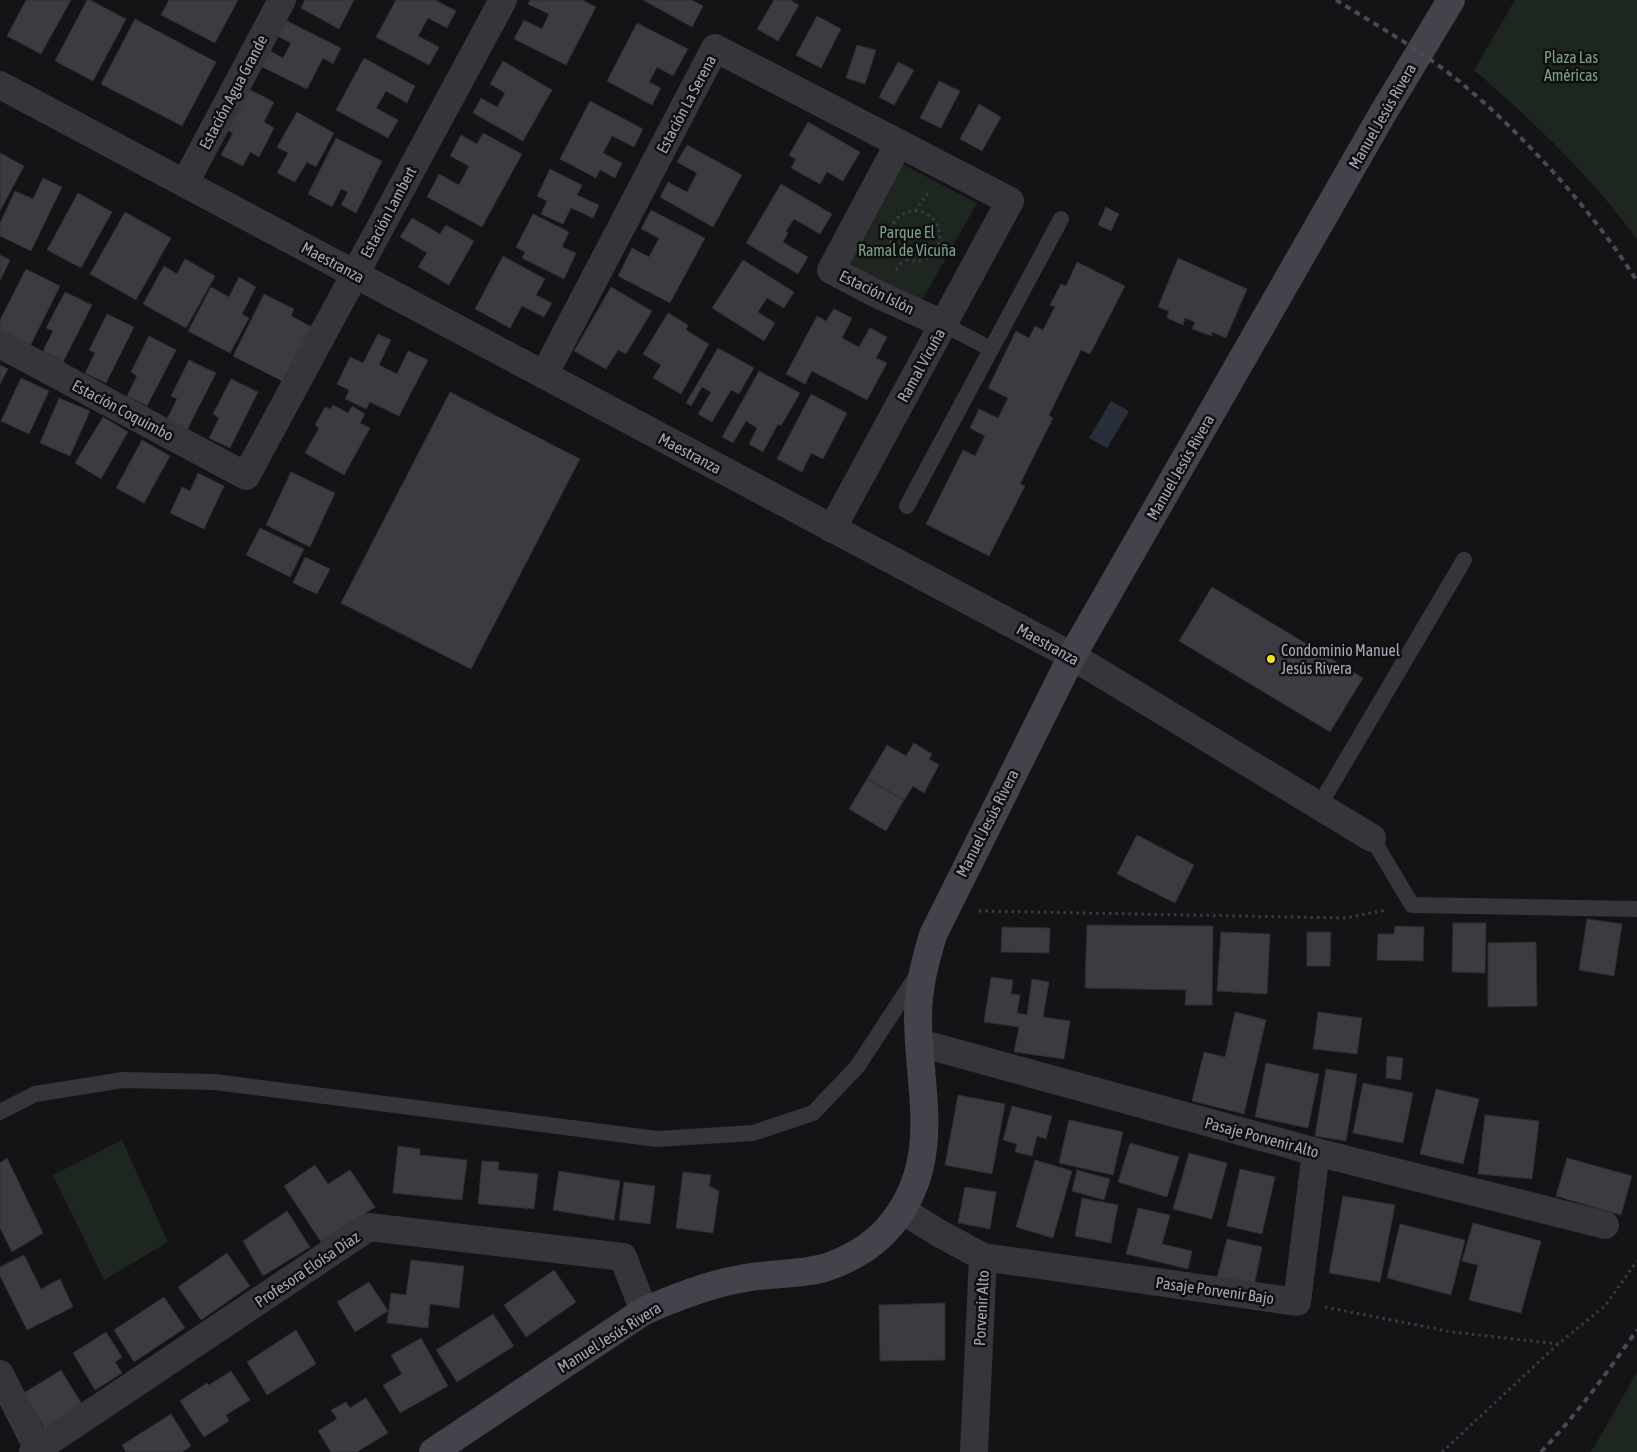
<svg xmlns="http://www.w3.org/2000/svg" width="1637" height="1452" font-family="'Asap Condensed',sans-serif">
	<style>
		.green { fill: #1e2620 }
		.water { fill: #292f3a }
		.building { fill: #3b3b41; stroke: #2e2e32 }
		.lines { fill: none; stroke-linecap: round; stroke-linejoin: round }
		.path { stroke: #3b3b42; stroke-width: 3; stroke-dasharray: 2.5 4; stroke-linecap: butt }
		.service { stroke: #35353b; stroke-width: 16 }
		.minor { stroke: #35353b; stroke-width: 28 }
		.secondary { stroke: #42434b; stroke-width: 28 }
		.rail { stroke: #494a52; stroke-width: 4; stroke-dasharray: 6 5; stroke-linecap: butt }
		.poi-dot { fill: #f9db28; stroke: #0f0f11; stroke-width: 2 }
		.labels { text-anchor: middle; stroke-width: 5; stroke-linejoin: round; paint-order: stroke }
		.park-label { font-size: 16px; fill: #7ba285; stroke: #0f0f11 }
		.street-label { font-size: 16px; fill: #a5a7b7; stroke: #0f0f11 }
		.poi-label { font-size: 16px; fill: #a5a7b7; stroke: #0f0f11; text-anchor: start }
	</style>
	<rect width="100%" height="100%" fill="#141416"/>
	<!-- green -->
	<g class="green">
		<path d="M1515 0H1637V239C1590 175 1533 121 1474 70Z"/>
		<path d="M902 164 977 203 920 304 846 261Z"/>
		<path d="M122 1140 168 1242 104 1280 53 1175Z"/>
		<path d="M1637 1372V1452H1590L1593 1449Z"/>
	</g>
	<!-- water -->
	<path class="water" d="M1111 401 1129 411 1107 448 1089 438Z"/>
	<!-- building -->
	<g class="building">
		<path d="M26 0H71L41 54 7 36Z"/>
		<path d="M87 0H90L126 19 93 81 55 61Z"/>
		<path d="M169 0H238L215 43 161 15Z"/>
		<path d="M305 0H354L339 29 301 8Z"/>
		<path d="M396 0H435L456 11 447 28 428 18 418 36 439 47 429 65 376 37Z"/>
		<path d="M530 0H582L596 7 566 65 514 39 524 20 542 29 549 14 528 4Z"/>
		<path d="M643 0H692L703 6 692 27Z"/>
		<path d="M774 0H790L799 5 778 41 757 29Z"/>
		<path d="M277 16 341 48 333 64 323 58 307 89 254 63 263 47 283 58 291 43 269 32Z"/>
		<path d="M817 16 841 29 821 68 796 55Z"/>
		<path d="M135 19 216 62 182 126 101 84Z"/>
		<path d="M637 23 688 49 673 76 657 67 649 82 661 88 652 105 607 81Z"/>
		<path d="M857 45 876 50 865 84 846 78Z"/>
		<path d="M364 58 415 86 407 103 386 91 376 108 398 120 388 138 336 110Z"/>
		<path d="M503 61 552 90 523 141 473 113 481 98 497 107 505 93 490 84Z"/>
		<path d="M898 62 914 70 894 105 879 97Z"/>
		<path d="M939 81 960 91 941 128 920 118Z"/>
		<path d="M241 85 274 102 264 122 274 128 259 157 250 152 243 166 221 155 233 133 219 127Z"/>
		<path d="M590 101 643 129 634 147 612 136 603 153 622 163 615 178 600 170 596 178 560 159Z"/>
		<path d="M979 104 1001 117 982 151 960 139Z"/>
		<path d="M297 112 334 133 316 167 307 162 295 182 277 173 288 153 277 147Z"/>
		<path d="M808 122 860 152 843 181 827 172 820 184 791 168 796 159 789 155Z"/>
		<path d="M483 133 522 154 482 227 427 197 439 174 459 185 469 166 450 156 461 135 477 144Z"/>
		<path d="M336 138 382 161 356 213 341 205 348 192 341 189 332 207 308 194Z"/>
		<path d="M687 145 742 175 713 227 660 197 668 182 687 192 697 173 677 162Z"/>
		<path d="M0 153 24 166 0 211Z"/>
		<path d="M550 169 582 185 577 195 599 205 593 218 571 208 563 224 541 214 547 201 537 196Z"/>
		<path d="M43 178 62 187 31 251 0 236V223L15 191 33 199Z"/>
		<path d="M781 184 832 214 820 234 794 219 786 231 788 233 783 242 808 257 798 274 746 243Z"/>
		<path d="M78 193 112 212 81 268 47 250Z"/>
		<path d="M1106 207 1119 214 1111 231 1098 225Z"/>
		<path d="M651 210 705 238 670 303 618 276 632 248 649 257 659 238 641 229Z"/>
		<path d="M125 212 171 238 136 300 90 274Z"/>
		<path d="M533 214 569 232 562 247 576 253 564 279 522 258 525 252 516 247Z"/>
		<path d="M412 218 440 234 446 225 474 241 449 285 418 267 427 253 400 237Z"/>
		<path d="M0 255 10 260 0 281Z"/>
		<path d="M503 256 545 279 536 295 552 303 544 317 522 306 510 328 475 309Z"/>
		<path d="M1178 258 1247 289 1226 338 1212 332V336L1192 329 1195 322 1185 318 1183 325 1167 318 1169 311 1158 307Z"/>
		<path d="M185 259 215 276 186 328 143 304 164 266 177 274Z"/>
		<path d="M743 260 794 292 784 308 767 298 758 312 775 323 764 341 712 308Z"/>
		<path d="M1077 262 1125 286 1090 354 1081 350 1049 415 1053 418 1020 484 1025 486 989 556 926 524 963 450 975 456 985 436 970 428 979 409 998 418 1008 398 988 388 1016 331 1029 338 1035 326 1043 330 1055 307 1050 305 1061 284 1066 286Z"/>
		<path d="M26 269 60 286 29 348 0 333V320Z"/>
		<path d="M239 277 256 287 242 314 249 318 230 353 188 331 211 287 229 297Z"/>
		<path d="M611 287 652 311 626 354 618 350 606 369 574 351Z"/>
		<path d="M65 292 92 305 63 362 43 351 53 331 46 328Z"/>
		<path d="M264 294 294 309 291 316 312 327 284 382 233 356Z"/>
		<path d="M834 309 852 318 842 338 859 347 870 328 887 337 876 358 887 363 867 400 812 371 805 384 786 374 817 316 826 321Z"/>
		<path d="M668 313 688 325 686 330 709 344 681 394 653 378 661 365 643 354Z"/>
		<path d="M107 314 134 327 106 383 85 373 95 353 89 350Z"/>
		<path d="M378 334 391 340 379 365 397 374 408 351 428 360 399 416 370 402 366 409 345 399 349 390 337 384 350 357 363 363Z"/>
		<path d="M149 336 176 350 147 406 127 396 137 376 131 372Z"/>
		<path d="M718 348 754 368 739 394 731 390 712 422 698 414 711 392 702 387 691 406 686 403Z"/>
		<path d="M189 360 216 373 187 430 167 419 177 399 171 396Z"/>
		<path d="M0 365 8 369 0 384Z"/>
		<path d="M759 371 800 393 781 426 778 424 763 452 749 444 757 428 746 421 733 443 722 437Z"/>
		<path d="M21 378 49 391 29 434 1 421Z"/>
		<path d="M231 379 258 392 230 448 209 438 219 418 213 414Z"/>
		<path d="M450 392 580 459 471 669 341 603Z"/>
		<path d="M811 394 847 413 823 459 811 453 802 472 777 459Z"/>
		<path d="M59 398 90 411 70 456 40 443Z"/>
		<path d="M333 405 348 413 352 406 365 414 360 423 370 428 344 475 305 453 319 428 315 425 325 407 330 409Z"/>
		<path d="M103 417 128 432 101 479 75 463Z"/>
		<path d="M142 440 170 456 144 503 116 488Z"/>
		<path d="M291 472 335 493 310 547 266 525Z"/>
		<path d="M198 473 224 486 204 529 170 513 182 487 190 491Z"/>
		<path d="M260 528 304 549 290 577 246 555Z"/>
		<path d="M305 557 330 569 317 594 293 583Z"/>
		<path d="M1212 587 1363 678 1330 732 1179 641Z"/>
		<path d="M914 743 932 754 929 759 939 765 924 793 913 786 904 800 867 779 887 745 906 756Z"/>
		<path d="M867 779 904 800 886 831 849 809Z"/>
		<path d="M1137 835 1194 865 1175 903 1117 874Z"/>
		<path d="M1587 919 1622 924 1614 976 1579 970Z"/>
		<path d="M1453 923H1486L1485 973 1452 972Z"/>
		<path d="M1087 925 1213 926 1212 1005H1185L1186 990 1085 988Z"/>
		<path d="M1395 926 1424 927 1423 961 1377 960 1378 934H1394Z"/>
		<path d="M1002 927 1050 928 1049 953 1001 952Z"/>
		<path d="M1221 932 1270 934 1267 994 1217 991Z"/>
		<path d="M1307 932H1331L1330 966H1307Z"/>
		<path d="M1536 942 1537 1006 1488 1007V943Z"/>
		<path d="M991 977 1013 980 1011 994 1020 995 1017 1013 1027 1015 1032 979 1049 982 1043 1017 1070 1021 1064 1059 1014 1052 1019 1027 984 1022Z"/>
		<path d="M1235 1012 1266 1020 1244 1114 1192 1101 1204 1052 1225 1057Z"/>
		<path d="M1318 1012 1362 1018 1357 1054 1313 1049Z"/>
		<path d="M1387 1056 1403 1058 1401 1080 1386 1078Z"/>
		<path d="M1266 1063 1319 1074 1308 1128 1255 1117Z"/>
		<path d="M1326 1069 1357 1074 1346 1141 1315 1136Z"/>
		<path d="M1363 1083 1413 1093 1403 1143 1353 1133Z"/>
		<path d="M1436 1089 1479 1099 1463 1164 1420 1154Z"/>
		<path d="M958 1095 1005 1104 992 1174 945 1165Z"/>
		<path d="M1012 1106 1052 1116 1046 1139 1037 1136 1032 1156 1015 1152 1017 1144 1003 1140Z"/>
		<path d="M1485 1115 1539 1121 1532 1179 1478 1174Z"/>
		<path d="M1069 1120 1123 1132 1113 1175 1059 1163Z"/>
		<path d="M1130 1143 1179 1157 1167 1197 1118 1182Z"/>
		<path d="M398 1146 420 1149V1155L467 1160 462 1200 393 1193Z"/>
		<path d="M1189 1153 1227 1163 1212 1219 1173 1209Z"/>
		<path d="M7 1158 43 1233 12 1252 0 1228V1163Z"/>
		<path d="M1567 1158 1632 1176 1621 1215 1556 1196Z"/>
		<path d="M1035 1160 1072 1171 1053 1238 1016 1227Z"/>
		<path d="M482 1161 499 1162 498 1170 538 1174 534 1209 478 1204Z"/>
		<path d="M315 1165 328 1184 350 1170 375 1207 321 1242 284 1186Z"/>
		<path d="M1240 1169 1275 1177 1262 1234 1227 1226Z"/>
		<path d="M1077 1170 1110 1179 1104 1200 1072 1191Z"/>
		<path d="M559 1171 620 1181 614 1220 553 1210Z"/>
		<path d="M683 1172 711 1175 709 1186 719 1191 713 1233 676 1228Z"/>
		<path d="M624 1182 655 1186 650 1224 619 1220Z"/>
		<path d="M965 1187 996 1192 990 1229 958 1223Z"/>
		<path d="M1343 1196 1395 1205 1380 1282 1329 1273Z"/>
		<path d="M1082 1198 1118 1205 1111 1243 1075 1236Z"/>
		<path d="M1138 1208 1170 1215 1162 1244 1192 1251 1188 1269 1126 1254Z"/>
		<path d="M287 1211 310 1247 263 1276 243 1241Z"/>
		<path d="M1473 1223 1541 1241 1521 1313 1469 1300 1478 1265 1462 1261Z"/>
		<path d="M1400 1224 1465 1240 1451 1295 1387 1278Z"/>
		<path d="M1227 1239 1262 1247 1254 1286 1217 1278Z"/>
		<path d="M227 1253 250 1286 201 1320 178 1287Z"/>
		<path d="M24 1255 41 1289 60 1279 73 1307 27 1330 0 1276V1267Z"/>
		<path d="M411 1260 464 1266 459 1308 430 1304 428 1328 387 1323 391 1293 406 1295Z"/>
		<path d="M554 1270 576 1302 526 1337 504 1305Z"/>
		<path d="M369 1282 388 1311 355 1332 337 1302Z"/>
		<path d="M164 1297 185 1328 134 1362 114 1330Z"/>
		<path d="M945 1303V1360L880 1361 879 1305Z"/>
		<path d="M493 1314 514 1346 457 1382 436 1350Z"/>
		<path d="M296 1330 316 1364 267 1395 247 1362Z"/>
		<path d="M106 1332 122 1357 115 1362 122 1373 95 1390 73 1353Z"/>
		<path d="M421 1338 448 1386 400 1413 383 1385 402 1374 391 1355Z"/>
		<path d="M61 1370 83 1406 45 1430 24 1393Z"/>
		<path d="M231 1371 250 1400 226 1415 229 1421 204 1437 180 1401 207 1383 209 1385Z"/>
		<path d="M366 1398 388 1433 357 1452H331L318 1431 337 1419 331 1410 346 1402 350 1408Z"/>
		<path d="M171 1414 191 1446 182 1452H126L122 1445Z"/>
	</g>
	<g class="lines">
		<!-- path -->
		<g class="path">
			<circle cx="915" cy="236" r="25"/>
			<path d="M915 211 928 193"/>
			<path d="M938 246 952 247"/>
			<path d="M896 270 904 259"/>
			<path d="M979 911 1345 918 1387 910"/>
			<path d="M1325 1307 1452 1332 1558 1344 1605 1306 1637 1261"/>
			<path d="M1442 1452 1557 1345"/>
		</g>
		<!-- service -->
		<g class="service">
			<path d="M943 324 991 349"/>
			<path d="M907 506 1061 219"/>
			<path d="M1319 806 1464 560"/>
			<path d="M1372 838 1412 905 1637 909"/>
			<path d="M0 1112 35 1094 123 1080 215 1082 657 1139 753 1133 813 1113 857 1067 918 974"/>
		</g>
		<!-- minor -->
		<g class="minor">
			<path d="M0 85 1072 656 1372 838"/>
			<path d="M899 143 831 270 879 295 943 324"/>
			<path d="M185 183 282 0"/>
			<path d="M0 344 246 476 503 0"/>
			<path d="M544 375 715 48 1010 201 832 529"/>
			<path d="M920 1043 1316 1152 1605 1225"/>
			<path d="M902 1210 937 1232 983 1257 974 1452"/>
			<path d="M983 1257 1297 1302 1316 1152"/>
			<path d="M0 1374 38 1449"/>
			<path d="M33 1452 369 1227 623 1257 644 1311"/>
		</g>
		<!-- secondary -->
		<path class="secondary" d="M433 1452 644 1311C677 1297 709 1284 745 1278 772 1273 805 1275 830 1266 855 1257 878 1242 894 1221 943 1157 918 1089 918 1016 918 988 925 962 933 935L1072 656 1383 113 1451 0"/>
		<!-- rail -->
		<g class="rail">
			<path d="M1336 0C1378 26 1422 51 1460 82 1525 136 1592 210 1637 281"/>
			<path d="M1541 1452C1577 1414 1607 1373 1637 1330"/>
		</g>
	</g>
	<!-- markers -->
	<circle class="poi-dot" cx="1271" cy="659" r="5"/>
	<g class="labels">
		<!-- park labels -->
		<g class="park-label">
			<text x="1571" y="63">Plaza Las<tspan x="1571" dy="18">Américas</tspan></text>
			<text x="907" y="238">Parque El<tspan x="907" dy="18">Ramal de Vicuña</tspan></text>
		</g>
		<!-- street labels -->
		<g class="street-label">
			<text transform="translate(233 92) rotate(-62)" y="6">Estación Agua Grande</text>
			<text transform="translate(686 104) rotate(-62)" y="6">Estación La Serena</text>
			<text transform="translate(1382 116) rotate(-60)" y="6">Manuel Jesús Rivera</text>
			<text transform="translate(388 212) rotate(-62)" y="6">Estación Lambert</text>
			<text transform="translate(333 262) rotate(28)" y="6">Maestranza</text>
			<text transform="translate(877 292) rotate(26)" y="6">Estación Islón</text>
			<text transform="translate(921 365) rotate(-61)" y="6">Ramal Vicuña</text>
			<text transform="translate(123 410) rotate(28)" y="6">Estación Coquimbo</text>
			<text transform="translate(690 453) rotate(28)" y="6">Maestranza</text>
			<text transform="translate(1180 467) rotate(-60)" y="6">Manuel Jesús Rivera</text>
			<text transform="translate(1048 644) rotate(29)" y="6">Maestranza</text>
			<text transform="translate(987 823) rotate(-63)" y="6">Manuel Jesús Rivera</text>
			<text transform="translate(1262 1137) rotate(15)" y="6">Pasaje Porvenir Alto</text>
			<text transform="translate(307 1269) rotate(-34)" y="6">Profesora Eloísa Díaz</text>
			<text transform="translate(1215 1290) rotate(8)" y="6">Pasaje Porvenir Bajo</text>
			<text transform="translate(981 1308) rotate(-87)" y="6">Porvenir Alto</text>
			<text transform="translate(609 1337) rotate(-32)" y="6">Manuel Jesús Rivera</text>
		</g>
		<!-- poi labels -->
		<g class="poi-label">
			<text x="1281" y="656">Condominio Manuel<tspan x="1281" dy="18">Jesús Rivera</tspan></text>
		</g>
	</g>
</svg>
